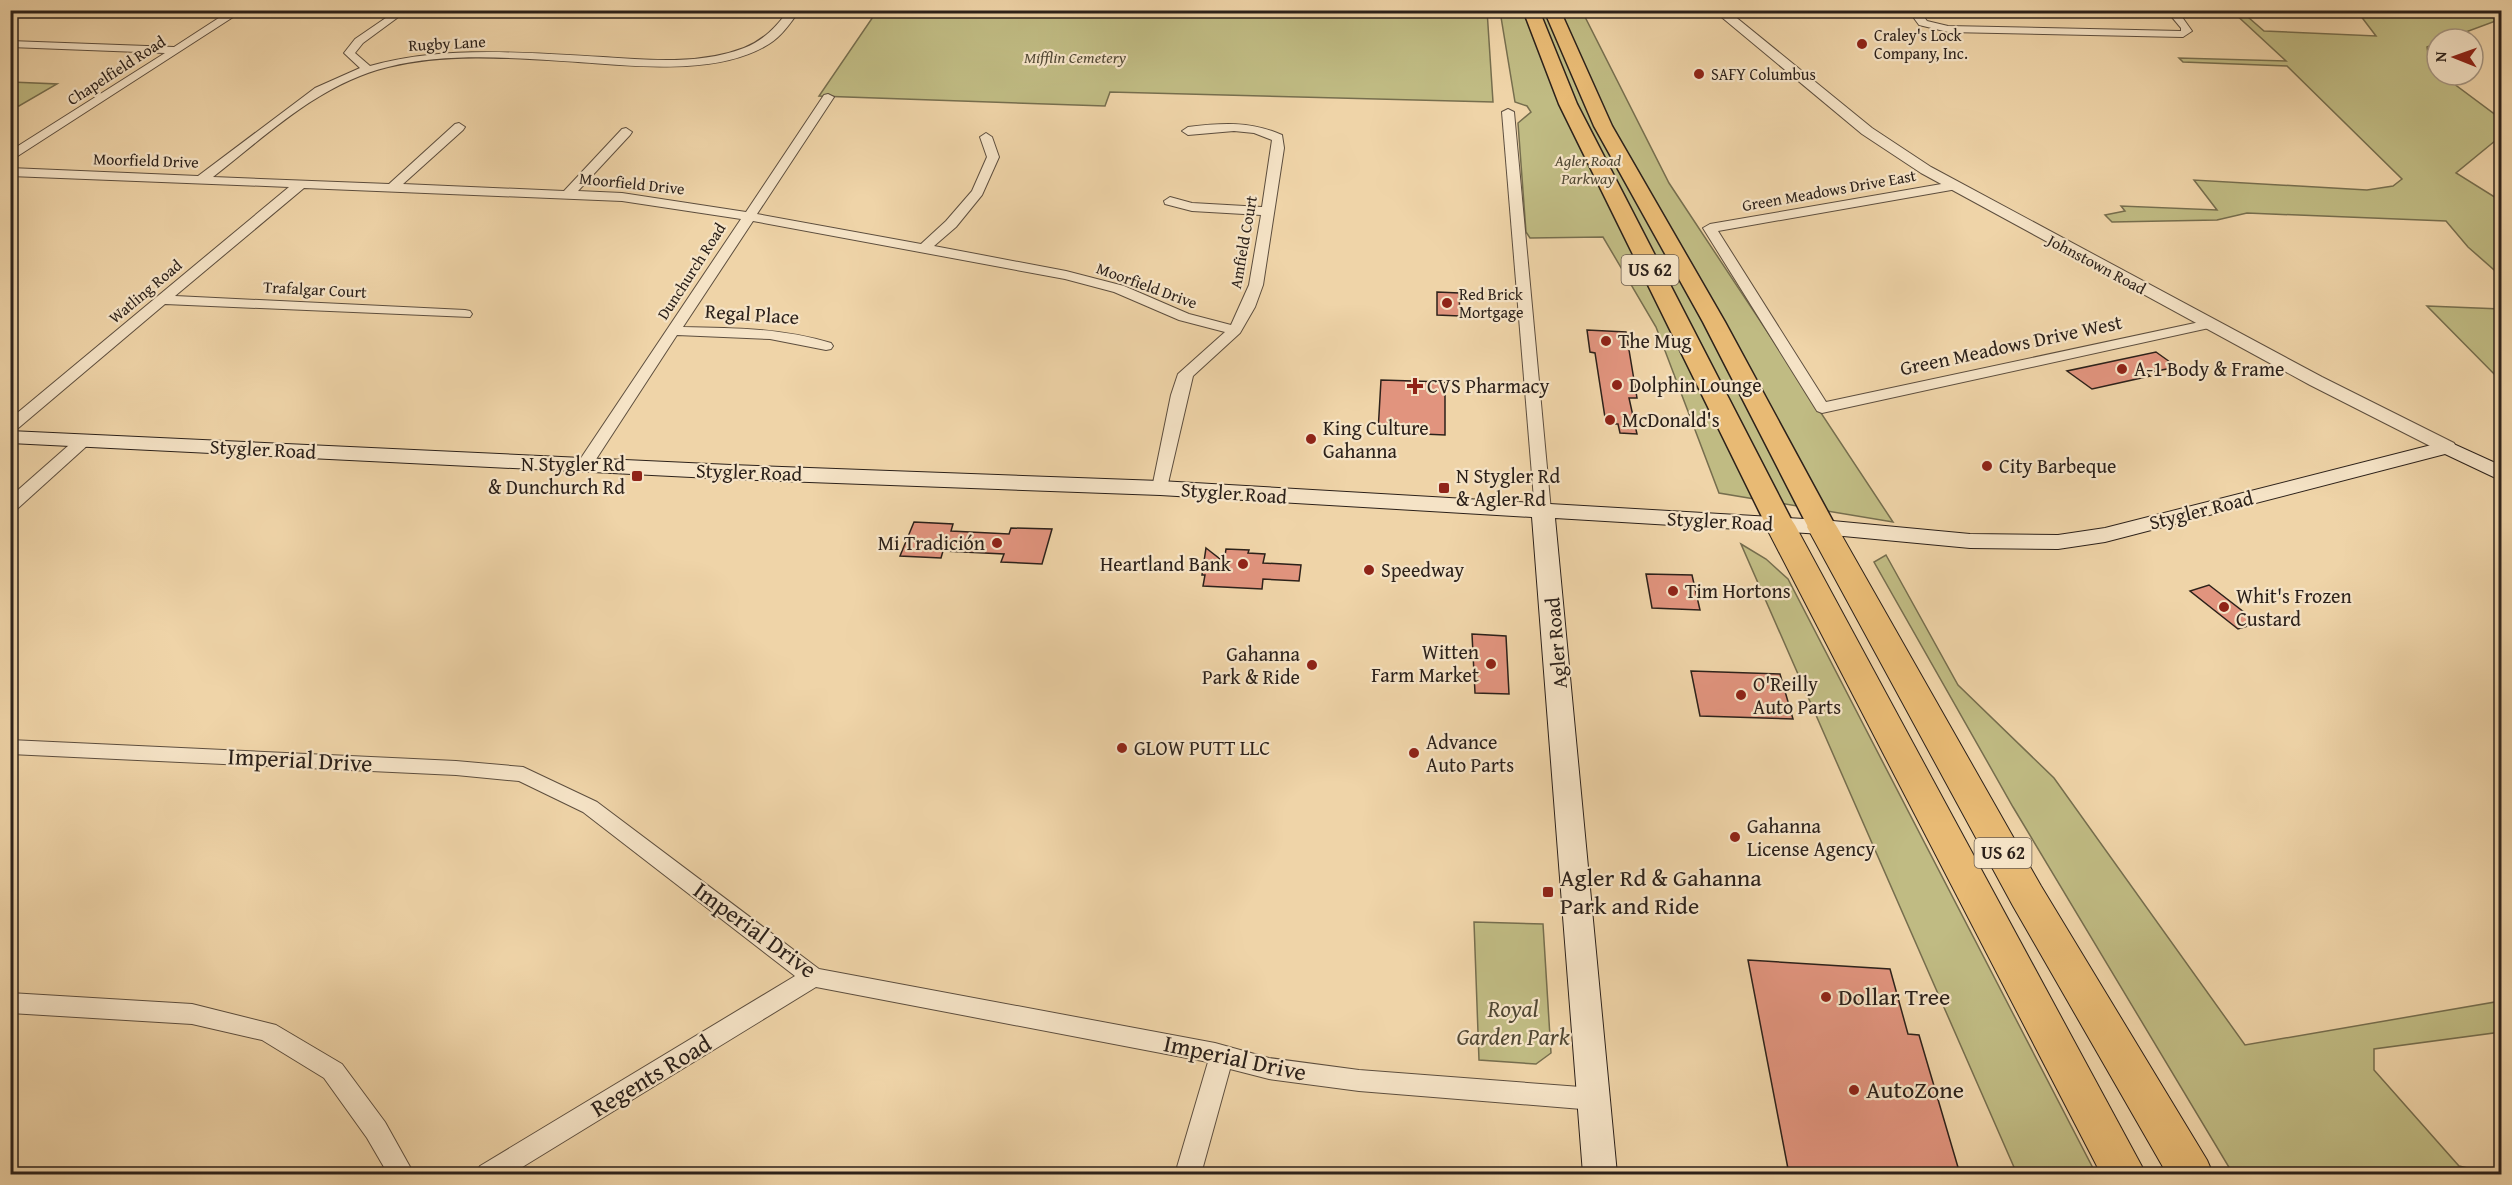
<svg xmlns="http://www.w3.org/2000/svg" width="2512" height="1185" font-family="'Gentium Book Plus',serif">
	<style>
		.green { fill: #c0bb83; stroke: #766e4e; stroke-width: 1.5 }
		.building { fill: #e1947e; stroke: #2c211a; stroke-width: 1.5 }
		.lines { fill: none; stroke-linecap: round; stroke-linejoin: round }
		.minor-casing { stroke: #5d4e3e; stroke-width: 2 }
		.tertiary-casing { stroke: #5d4e3e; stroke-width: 2 }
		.secondary-casing { stroke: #2c211a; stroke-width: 2 }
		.trunk-casing { stroke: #2c211a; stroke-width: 3 }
		.motorway-casing { stroke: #2c211a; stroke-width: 2 }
		.minor { fill: #f5e3c6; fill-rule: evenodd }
		.tertiary { fill: #f5e3c6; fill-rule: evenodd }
		.secondary { fill: #f5e3c6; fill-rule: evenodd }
		.trunk { fill: #e8ba74; fill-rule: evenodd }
		.motorway { fill: #e8ba74; fill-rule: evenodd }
		.poi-dot { fill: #8f2418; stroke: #f5e3c6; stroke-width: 2 }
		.labels { text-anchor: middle; stroke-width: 4.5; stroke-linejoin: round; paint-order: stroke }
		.far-poi-label { font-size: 16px; fill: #2c211a; stroke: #f5e3c6; text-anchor: start }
		.far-street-label { font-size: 16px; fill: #2c211a; stroke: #f5e3c6 }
		.far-park-label { font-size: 16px; font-style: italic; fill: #514834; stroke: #f5e3c6 }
		.shield { fill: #f5e3c6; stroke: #685b4e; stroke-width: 1.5 }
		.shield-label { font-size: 18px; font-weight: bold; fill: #2c211a }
		.street-label { font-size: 20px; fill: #2c211a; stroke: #f5e3c6 }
		.poi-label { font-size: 20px; fill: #2c211a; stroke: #f5e3c6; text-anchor: start }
		.near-street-label { font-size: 24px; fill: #2c211a; stroke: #f5e3c6 }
		.near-poi-label { font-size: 24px; fill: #2c211a; stroke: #f5e3c6; text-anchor: start }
		.near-park-label { font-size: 24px; font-style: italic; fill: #514834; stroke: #f5e3c6 }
	</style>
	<rect width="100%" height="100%" fill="#efd4a8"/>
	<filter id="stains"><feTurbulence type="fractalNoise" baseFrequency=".00333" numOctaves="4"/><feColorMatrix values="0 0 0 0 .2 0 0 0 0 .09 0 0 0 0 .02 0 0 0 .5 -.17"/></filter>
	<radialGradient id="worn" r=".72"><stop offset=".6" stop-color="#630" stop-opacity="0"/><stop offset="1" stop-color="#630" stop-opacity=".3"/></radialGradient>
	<!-- green -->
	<g class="green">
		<path d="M1487 10 1493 102 1110 92 1105 106 819 96 877 11Z"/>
		<path d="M1500 11H1582L1669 183 1893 522 1719 493 1656 327 1603 237 1530 238 1526 232 1518 123 1531 112 1527 106 1515 102Z"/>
		<path d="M2232 11H2241L2264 31 2376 36 2357 11H2501V19L2447 39H2437V43L2427 47 2430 66 2437 72V75H2442L2501 119V136L2456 173 2501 201V276L2468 247 2446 221 2247 213 2217 220 2112 222 2105 215 2125 211 2121 206 2217 210 2194 180 2367 190 2393 186 2402 179 2287 66 2183 62 2179 58 2286 61Z"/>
		<path d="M11 82 57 84 19 106H11Z"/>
		<path d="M2427 306 2501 309V381Z"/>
		<path d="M1741 544 1766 559 1788 579 2096 1174H2017Z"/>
		<path d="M1886 555 1958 685 2054 778 2245 1045 2501 1001V1032L2374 1049V1070L2459 1166 2493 1174H2233L2013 807 1874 562Z"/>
		<path d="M1474 922 1543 924 1551 1053 1536 1064 1479 1060Z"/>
	</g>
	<!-- building -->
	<g class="building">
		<path d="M1437 292 1459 293 1460 316 1437 315Z"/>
		<path d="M1587 330 1626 332 1637 398H1629L1637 434 1620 433 1618 424H1606L1595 353 1590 352Z"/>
		<path d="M2156 352 2177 367 2146 373 2150 376 2092 389 2067 371Z"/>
		<path d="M1381 380 1445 382V435L1378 432Z"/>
		<path d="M914 522 953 524 951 531 1009 534 1011 528 1052 529 1042 564 1001 562 1004 554 943 551 941 558 900 556Z"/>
		<path d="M1206 548 1224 562 1226 549 1249 550 1248 553 1265 554 1263 563 1301 565 1299 581 1263 579 1262 589 1203 586 1205 575H1202Z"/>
		<path d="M1646 574 1692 575 1700 610 1652 608Z"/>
		<path d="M2209 585 2258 623 2238 629 2190 591Z"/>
		<path d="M1472 634 1506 636 1509 694 1475 693Z"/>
		<path d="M1691 671 1780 674 1793 719 1700 716Z"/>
		<path d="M1748 960 1890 969 1908 1034 1919 1035 1960 1174H1789Z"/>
	</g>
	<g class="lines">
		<defs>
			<g id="minor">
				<path d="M231 10H244L10 161V151L165 53 10 47V41L174 47Z"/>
				<path d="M789 10H800C791 22 782 36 769 44 718 76 636 66 578 62 516 58 449 52 388 67 319 84 268 134 213 177L389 184 455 124 459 123 465 127 463 130 403 184 564 191 622 129 626 128 632 132 630 135 578 191 622 193 746 212 824 95 828 94 834 97 757 214 921 244 946 221 972 191 987 157 980 137 986 133 992 137 999 157 982 195 956 227 934 246 1066 271 1124 286 1189 314 1231 325 1249 285 1261 215 1192 211 1165 204 1164 201 1170 197 1192 203 1262 207 1272 140 1254 133 1234 131 1188 135 1182 131 1188 127C1221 123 1251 121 1282 135L1284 148 1263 285 1255 307 1240 333 1193 376 1166 492 1160 493 1152 488 1171 395 1178 374 1225 332 1179 320 1114 292 1065 279 753 221 683 327C734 328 782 328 831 343L833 346 831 349 826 350 770 339 677 335 591 467H579L577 464 741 219 622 201 304 188 175 296 465 310 470 311 472 314 470 317 165 304 16 430 10 432V419L289 187 10 176V168L198 176 315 88 360 68 344 53 355 39 393 13 397 14V18L363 43 355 53 370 66C445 45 526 53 603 57 649 60 700 65 744 48 764 40 776 27 789 10Z"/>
				<path d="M1908 10H1919L1927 21 1948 26 2181 31V28L2166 10H2177L2192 31 2183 37 1948 32 1919 25Z"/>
				<path d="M1508 109 1514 112 1551 511 1549 515H1537L1535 511 1502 112Z"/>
				<path d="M1953 182 1959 186 1957 189 1718 231 1826 402 2209 320 2216 324 2209 328 1822 413 1817 411 1703 228 1710 224Z"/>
				<path d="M83 436 89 438 91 441 89 444 16 510 10 511V497L77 438Z"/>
				<path d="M10 740 456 761 523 767 597 802 819 969 1215 1043 1269 1058 1359 1070 1594 1088 1603 1091 1606 1099 1603 1107 1594 1110 1359 1091 1269 1079 1230 1069 1201 1174H1175L1208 1062 816 987 511 1174H476L480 1166 795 976 583 812 519 781 456 775 10 754Z"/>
				<path d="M10 993 192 1004 276 1025 342 1064 385 1122 414 1174H388L367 1138 324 1078 262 1040 192 1024 10 1013Z"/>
			</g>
			<path id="tertiary" d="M1713 10H1727L1872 128 1931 167 2322 377 2454 443 2456 447 2454 451H2440L2310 385 1921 173 1862 134Z"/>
			<path id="secondary" d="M10 431 731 465 1160 481 1822 520 1970 534 2058 535 2105 528 2447 441 2502 466V481L2445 454 2105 542 2058 549 1970 548 1822 534 1555 518 1617 1174H1583L1532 517 1160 495 731 479 10 443Z"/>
			<g id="trunk">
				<path d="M1523 10H1539L1577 104 1794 525 1790 531 1780 533 1770 531 1766 525 1559 104Z"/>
				<path d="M1544 10H1560L1612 126 1725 322 1836 527 1832 533 1822 535 1812 533 1808 527 1703 322 1594 126Z"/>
			</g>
			<g id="motorway">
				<path d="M1780 516 1791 519 1795 525 2146 1174H2101L1765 525 1769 519Z"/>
				<path d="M1822 518 1833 521 1837 527 2041 886 2207 1160 2213 1174H2167L2013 906 1807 527 1811 521Z"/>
			</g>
		</defs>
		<!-- minor casing -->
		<use href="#minor" class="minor-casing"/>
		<!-- tertiary casing -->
		<use href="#tertiary" class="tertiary-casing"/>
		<!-- secondary casing -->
		<use href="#secondary" class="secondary-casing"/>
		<!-- trunk casing -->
		<use href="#trunk" class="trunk-casing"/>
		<!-- motorway casing -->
		<use href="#motorway" class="motorway-casing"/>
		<!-- minor -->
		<use href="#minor" class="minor"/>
		<!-- tertiary -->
		<use href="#tertiary" class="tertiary"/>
		<!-- secondary -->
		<use href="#secondary" class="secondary"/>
		<!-- trunk -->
		<use href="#trunk" class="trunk"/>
		<!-- motorway -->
		<use href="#motorway" class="motorway"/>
	</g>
	<!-- markers -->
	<g class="poi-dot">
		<circle cx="1862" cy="44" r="6"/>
		<circle cx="1699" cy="74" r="6"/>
		<circle cx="1447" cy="303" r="6"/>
		<circle cx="1606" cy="341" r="6"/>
		<circle cx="2122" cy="369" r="6"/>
		<circle cx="1617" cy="385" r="6"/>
		<path d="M1412 377h6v6h6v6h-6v6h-6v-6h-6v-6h6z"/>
		<circle cx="1610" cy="420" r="6"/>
		<circle cx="1311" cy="439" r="6"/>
		<circle cx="1987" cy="466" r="6"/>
		<rect x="631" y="470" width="12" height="12" rx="3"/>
		<rect x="1438" y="482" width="12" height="12" rx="3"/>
		<circle cx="997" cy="543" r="6"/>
		<circle cx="1243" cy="564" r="6"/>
		<circle cx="1369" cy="570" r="6"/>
		<circle cx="1673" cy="591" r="6"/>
		<circle cx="2224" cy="607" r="6"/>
		<circle cx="1491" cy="664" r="6"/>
		<circle cx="1312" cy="665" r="6"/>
		<circle cx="1741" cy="695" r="6"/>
		<circle cx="1122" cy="748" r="6"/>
		<circle cx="1414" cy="753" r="6"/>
		<circle cx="1735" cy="837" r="6"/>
		<rect x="1542" y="886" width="12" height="12" rx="3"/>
		<circle cx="1826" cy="997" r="6"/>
		<circle cx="1854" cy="1090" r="6"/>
	</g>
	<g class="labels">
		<!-- far-poi labels -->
		<g class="far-poi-label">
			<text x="1874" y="41">Craley's Lock<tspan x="1874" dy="18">Company, Inc.</tspan></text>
			<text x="1711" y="80">SAFY Columbus</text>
			<text x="1459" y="300">Red Brick<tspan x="1459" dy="18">Mortgage</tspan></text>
		</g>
		<!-- far-street labels -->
		<g class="far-street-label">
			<text transform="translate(447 43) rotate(-3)" y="6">Rugby Lane</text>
			<text transform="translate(116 70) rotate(-33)" y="6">Chapelfield Road</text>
			<text transform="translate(146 160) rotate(2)" y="6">Moorfield Drive</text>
			<text transform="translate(632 183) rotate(6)" y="6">Moorfield Drive</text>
			<text transform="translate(1829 190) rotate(-10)" y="6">Green Meadows Drive East</text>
			<text transform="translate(1243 242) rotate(-80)" y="6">Amfield Court</text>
			<text transform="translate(2097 264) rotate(28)" y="6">Johnstown Road</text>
			<text transform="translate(691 271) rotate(-57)" y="6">Dunchurch Road</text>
			<text transform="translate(1147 285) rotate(20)" y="6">Moorfield Drive</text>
			<text transform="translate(315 289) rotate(3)" y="6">Trafalgar Court</text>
			<text transform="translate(145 291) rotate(-40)" y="6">Watling Road</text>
		</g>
		<!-- far-park labels -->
		<g class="far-park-label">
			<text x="1075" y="63">Mifflin Cemetery</text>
			<text x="1588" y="166">Agler Road<tspan x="1588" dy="18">Parkway</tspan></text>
		</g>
		<!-- shield labels -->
		<g class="shield">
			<rect x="1621.5" y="255" width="57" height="30" rx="4.5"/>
			<rect x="1974.5" y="838" width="57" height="30" rx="4.5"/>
		</g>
		<g class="shield-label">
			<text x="1650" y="276">US 62</text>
			<text x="2003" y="859">US 62</text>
		</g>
		<!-- street labels -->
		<g class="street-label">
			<text transform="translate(752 314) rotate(4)" y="7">Regal Place</text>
			<text transform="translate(2011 345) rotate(-12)" y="7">Green Meadows Drive West</text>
			<text transform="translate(263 449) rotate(3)" y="7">Stygler Road</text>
			<text transform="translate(749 472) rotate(2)" y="7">Stygler Road</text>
			<text transform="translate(1234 493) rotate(4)" y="7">Stygler Road</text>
			<text transform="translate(2201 510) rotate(-14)" y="7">Stygler Road</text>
			<text transform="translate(1720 521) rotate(3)" y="7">Stygler Road</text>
			<text transform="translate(1556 643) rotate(-95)" y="7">Agler Road</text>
		</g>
		<!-- poi labels -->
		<g class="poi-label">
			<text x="1618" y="348">The Mug</text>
			<text x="2134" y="376">A-1 Body &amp; Frame</text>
			<text x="1629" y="392">Dolphin Lounge</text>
			<text x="1427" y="393">CVS Pharmacy</text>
			<text x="1622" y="427">McDonald's</text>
			<text x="1323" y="435">King Culture<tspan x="1323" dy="23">Gahanna</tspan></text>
			<text x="625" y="471" text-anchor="end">N Stygler Rd<tspan x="625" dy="23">&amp; Dunchurch Rd</tspan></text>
			<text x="1999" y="473">City Barbeque</text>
			<text x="1456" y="483">N Stygler Rd<tspan x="1456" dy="23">&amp; Agler Rd</tspan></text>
			<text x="985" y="550" text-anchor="end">Mi Tradición</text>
			<text x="1231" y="571" text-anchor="end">Heartland Bank</text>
			<text x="1381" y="577">Speedway</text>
			<text x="1685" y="598">Tim Hortons</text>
			<text x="2236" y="603">Whit's Frozen<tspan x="2236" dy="23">Custard</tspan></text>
			<text x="1479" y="659" text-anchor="end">Witten<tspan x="1479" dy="23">Farm Market</tspan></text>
			<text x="1300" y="661" text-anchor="end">Gahanna<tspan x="1300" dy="23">Park &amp; Ride</tspan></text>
			<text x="1753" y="691">O'Reilly<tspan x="1753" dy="23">Auto Parts</tspan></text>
			<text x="1426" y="749">Advance<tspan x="1426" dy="23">Auto Parts</tspan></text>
			<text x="1134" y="755">GLOW PUTT LLC</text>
			<text x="1747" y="833">Gahanna<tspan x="1747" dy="23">License Agency</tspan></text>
		</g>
		<!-- near-street labels -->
		<g class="near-street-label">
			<text transform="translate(300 760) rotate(3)" y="8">Imperial Drive</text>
			<text transform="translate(755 930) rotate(36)" y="8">Imperial Drive</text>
			<text transform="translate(1235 1058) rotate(12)" y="8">Imperial Drive</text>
			<text transform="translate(651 1076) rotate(-31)" y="8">Regents Road</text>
		</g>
		<!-- near-poi labels -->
		<g class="near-poi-label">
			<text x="1560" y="886">Agler Rd &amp; Gahanna<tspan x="1560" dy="28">Park and Ride</tspan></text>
			<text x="1838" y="1005">Dollar Tree</text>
			<text x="1866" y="1098">AutoZone</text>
		</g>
		<!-- near-park labels -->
		<g class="near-park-label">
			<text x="1513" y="1017">Royal<tspan x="1513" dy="28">Garden Park</tspan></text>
		</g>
	</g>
	<!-- margin -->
	<rect width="2512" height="1185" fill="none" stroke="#efd4a8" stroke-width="36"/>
	<rect x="12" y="12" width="2488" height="1161" fill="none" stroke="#2c211a" stroke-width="3"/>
	<rect x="18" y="18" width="2476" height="1149" fill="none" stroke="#2c211a" stroke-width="1.5"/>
	<!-- north arrow -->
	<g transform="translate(2455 57) rotate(271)"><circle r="28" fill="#f5e3c6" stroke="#a59581" stroke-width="1.5"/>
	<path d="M0-4.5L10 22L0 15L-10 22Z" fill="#8f2418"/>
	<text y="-9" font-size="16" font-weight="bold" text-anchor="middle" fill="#2c211a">N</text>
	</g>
	<rect width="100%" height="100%" filter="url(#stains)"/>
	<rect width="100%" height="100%" fill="url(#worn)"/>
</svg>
